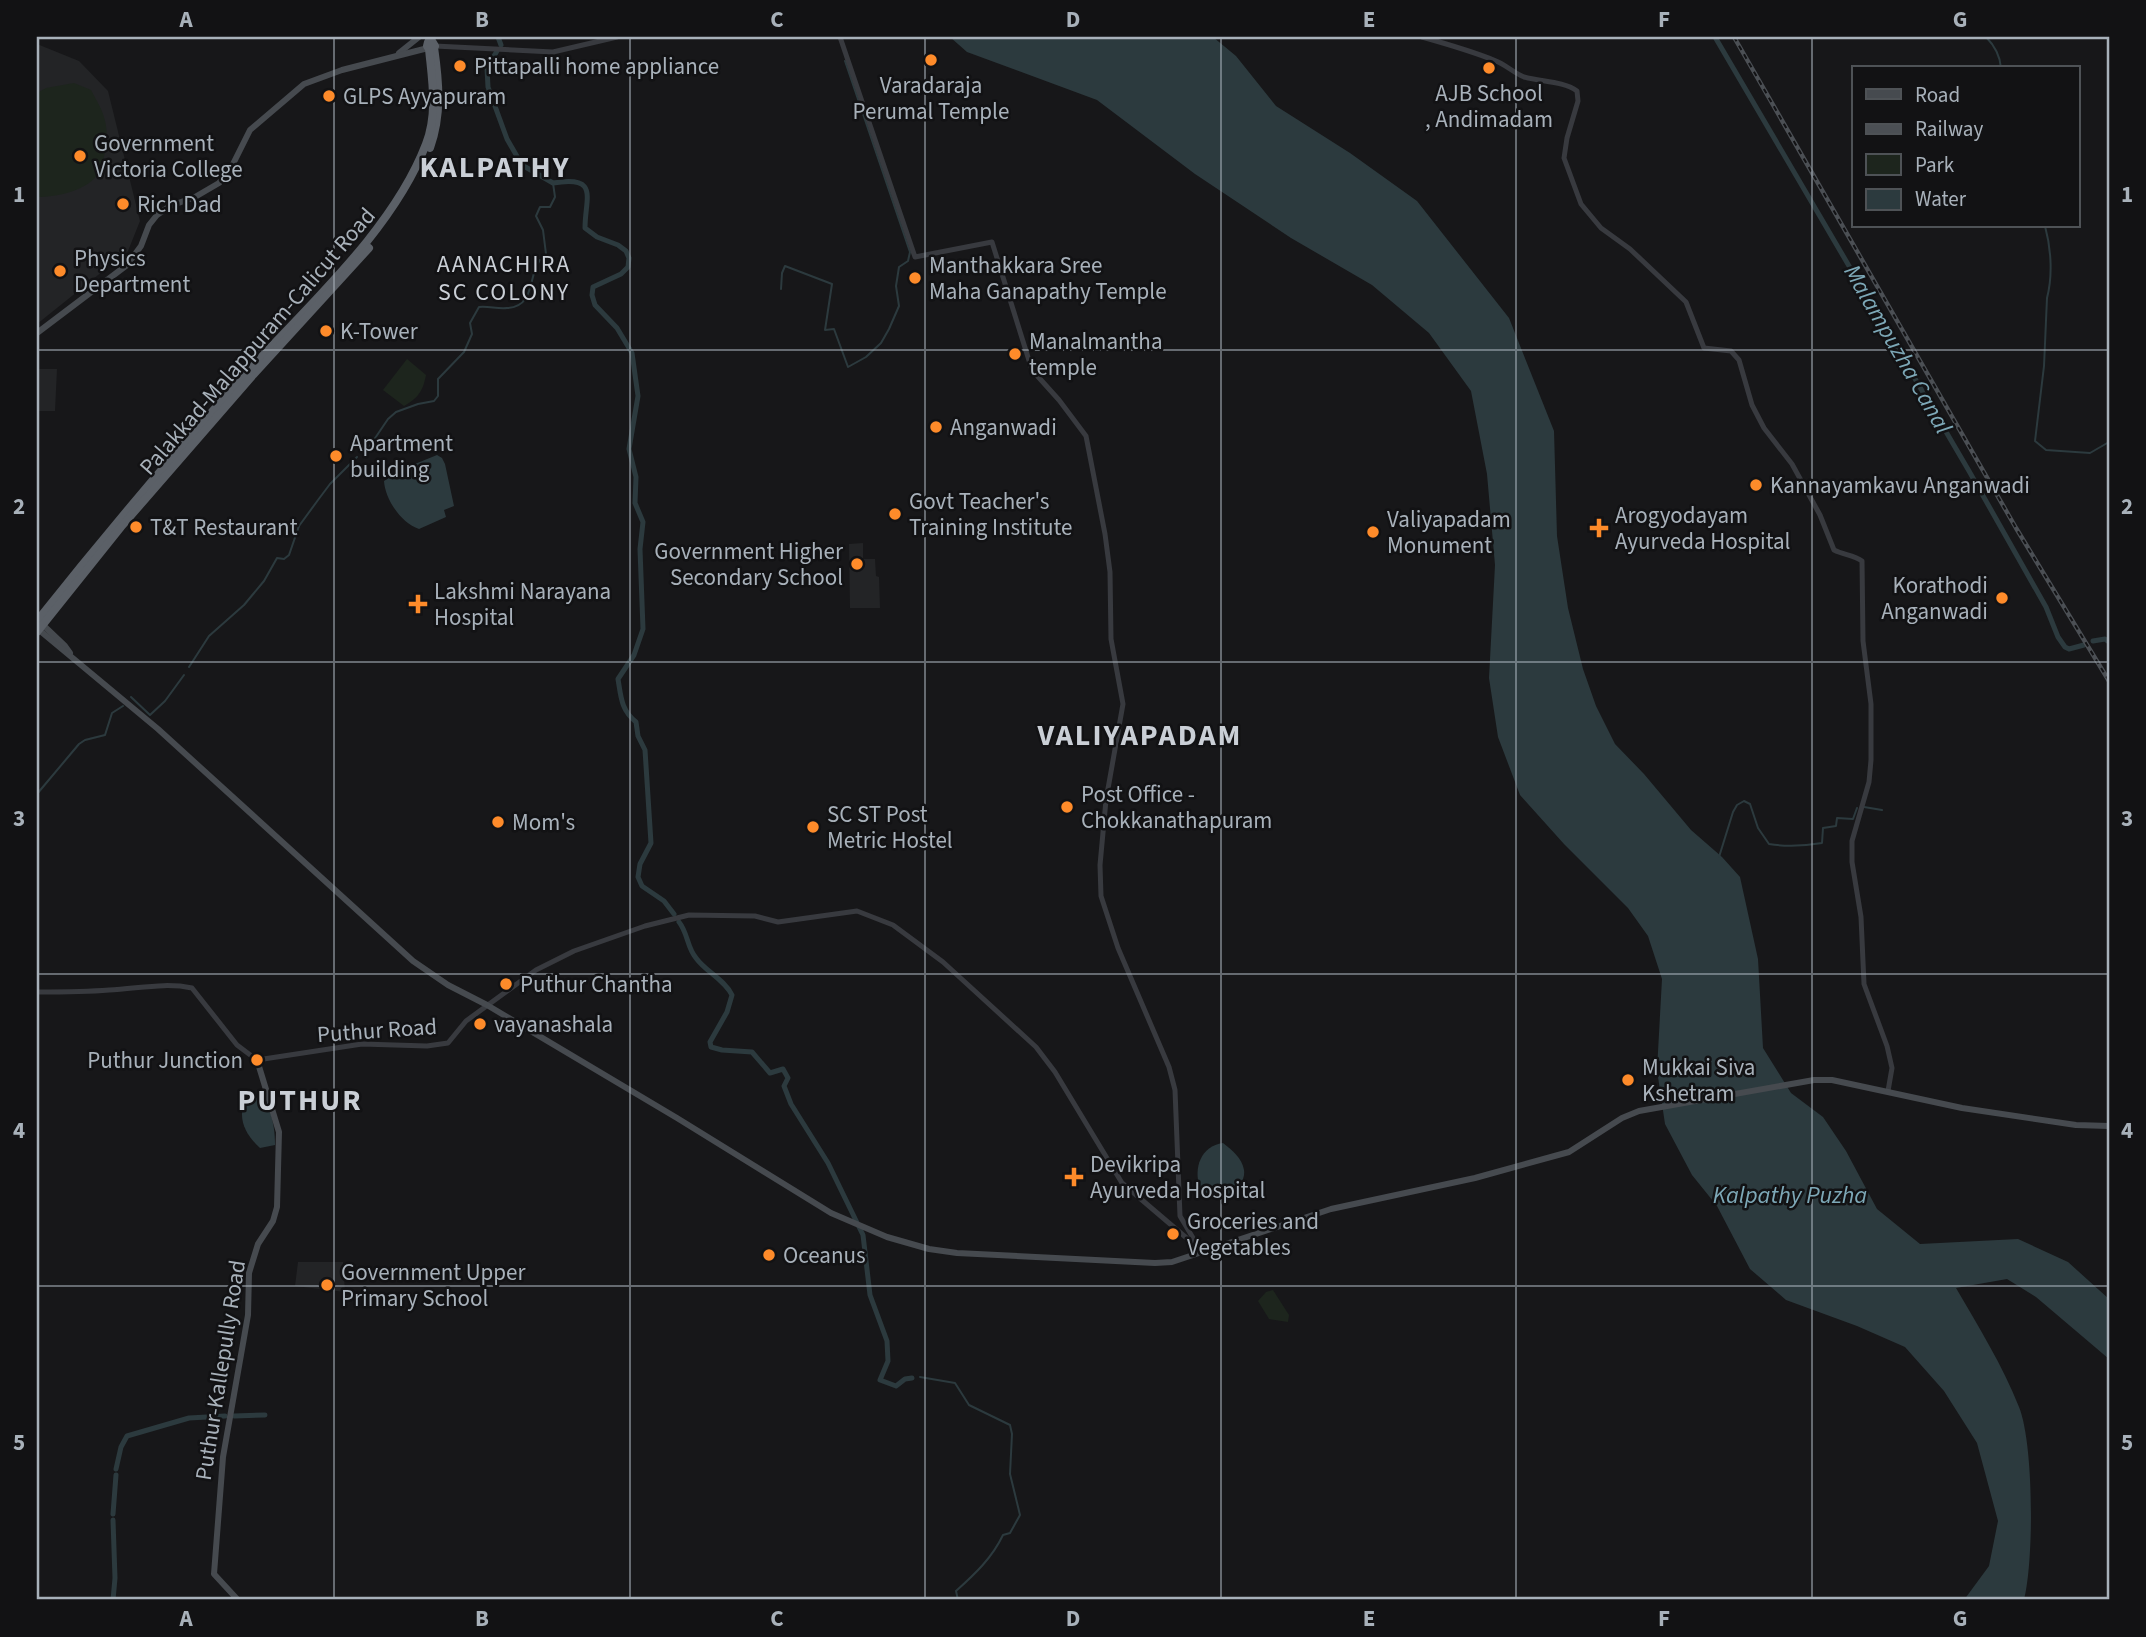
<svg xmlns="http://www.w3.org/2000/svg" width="2146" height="1637" font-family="'Source Sans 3',sans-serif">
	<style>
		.built { fill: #232426 }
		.green { fill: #1d251d }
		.water { fill: #2c3a3e }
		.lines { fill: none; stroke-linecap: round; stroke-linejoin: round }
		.stream { stroke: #2c3a3e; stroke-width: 2 }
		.canal { stroke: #2c3a3e; stroke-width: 5 }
		.tertiary { stroke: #383a3f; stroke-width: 5 }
		.secondary { stroke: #464a4f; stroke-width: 6 }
		.trunk { stroke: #5b6067; stroke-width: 8 }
		.rail-casing { stroke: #4b4f54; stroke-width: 4.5 }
		.rail { stroke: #121214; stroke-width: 2; stroke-dasharray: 5; stroke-linecap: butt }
		.grid { fill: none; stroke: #a8b1ba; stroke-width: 2; stroke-opacity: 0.55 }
		.poi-dot { fill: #fe8b2a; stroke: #121214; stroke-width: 2.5 }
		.labels { text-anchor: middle; stroke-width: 5; stroke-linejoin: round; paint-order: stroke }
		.poi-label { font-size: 23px; fill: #a8b1ba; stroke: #121214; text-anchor: start }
		.street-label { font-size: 23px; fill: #a8b1ba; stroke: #121214 }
		.neighbourhood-label { font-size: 24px; letter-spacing: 2px; fill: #cacfd6; stroke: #121214 }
		.water-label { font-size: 24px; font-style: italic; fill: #7da8b7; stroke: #121214 }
		.district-label { font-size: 30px; font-weight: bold; letter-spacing: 2px; fill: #cacfd6; stroke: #121214 }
		.neatline { fill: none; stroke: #a8b1ba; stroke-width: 2.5 }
		.grid-label { font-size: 23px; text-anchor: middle; font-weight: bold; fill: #a8b1ba }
	</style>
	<rect width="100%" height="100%" fill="#171719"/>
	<!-- built -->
	<g class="built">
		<path d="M37 44 79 61 108 91 140 221 128 251 37 324Z"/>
		<path d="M37 369H57L55 411H37Z"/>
		<path d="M863 543V559H875L876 576 879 577 880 608H850L849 544Z"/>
		<path d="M298 1262H343L345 1292 295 1286Z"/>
	</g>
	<!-- green -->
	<g class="green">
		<path d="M74 83 91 90C96 100 103 110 105 121 109 134 105 169 94 179 80 192 55 197 37 197V93L46 88Z"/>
		<path d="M407 359 426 375C423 391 418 398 404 406L383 390Z"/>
		<path d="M1273 1290 1289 1315 1288 1322 1269 1319 1258 1301 1266 1292Z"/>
	</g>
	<!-- water -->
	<g class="water">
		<path d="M950 37H1213L1236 56 1276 106 1350 153 1417 201 1509 318 1554 431 1557 536 1568 608 1583 669 1596 706 1615 744 1644 774 1691 830 1722 857 1740 877 1758 959 1763 1048 1791 1093 1823 1117 1846 1151 1877 1209 1920 1244 2018 1239 2068 1262 2109 1299V1359L2036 1297 2007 1279 1956 1288C1978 1326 2003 1366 2019 1407 2034 1444 2034 1561 2024 1600H1964L1989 1566 1998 1521 1977 1443 1944 1391 1905 1347 1857 1326 1786 1300 1750 1269 1717 1206 1692 1175 1665 1124 1657 1070 1662 979 1648 936 1628 908 1564 844 1520 795 1498 737 1489 678 1495 565 1487 474 1471 391 1429 333 1372 285 1291 238 1195 174 1097 100 967 52Z"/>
		<path d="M437 455 442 458 445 464 454 506 444 510 446 517 419 529C401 523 385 499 384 481L405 468Z"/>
		<path d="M261 1096C272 1107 275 1130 275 1145L260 1148C246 1135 238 1121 244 1102Z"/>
		<path d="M1223 1143C1232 1150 1242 1158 1244 1170 1246 1182 1233 1196 1220 1197 1212 1197 1206 1193 1200 1188 1193 1168 1201 1146 1223 1143Z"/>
	</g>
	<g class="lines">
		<!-- stream -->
		<g class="stream">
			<path d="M1986 37C1995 46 2000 55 2001 68"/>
			<path d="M2045 226C2051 248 2053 275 2047 298L2044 366 2035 441 2046 450 2090 453 2109 442"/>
			<path d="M546 254 543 230 536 216 540 207H550L555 197 553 183"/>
			<path d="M781 289 782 273 785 266 832 284 825 330 834 329 848 367 866 357 881 343 889 329 899 306 896 286 899 267 908 261 910 252 845 61"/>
			<path d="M365 453 388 419 396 412 418 404 434 401 438 396V379L464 352 472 334 470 323 479 307C489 306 497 309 507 308 536 307 528 274 540 260"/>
			<path d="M189 667 209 636 244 605 264 581 277 558 284 559 289 555 299 526 318 500 330 484 357 457"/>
			<path d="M131 697 150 715 165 701 184 675"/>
			<path d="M37 794 79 744 85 740 105 735 112 713 123 706"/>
			<path d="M1864 807 1882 810"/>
			<path d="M1719 857 1733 812 1737 805 1744 801 1750 804 1758 828 1769 844C1787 847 1804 846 1822 843L1823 828 1836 826 1837 818 1853 819 1857 808"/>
			<path d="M920 1377 955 1383 969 1405 1010 1425 1012 1434 1010 1474 1020 1515 1010 1533 1003 1535C992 1558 975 1574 956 1591L958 1600"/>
		</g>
		<!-- canal -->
		<g class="canal">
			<path d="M498 37 501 45"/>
			<path d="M1715 37 1969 471 2046 607 2058 637 2065 647 2069 649 2084 645"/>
			<path d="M497 51 487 68 488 87 507 139 522 165 553 183C600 175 585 198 585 228L597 237 618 245 626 251 629 258 628 267 621 274 593 287 592 295 595 305 617 328 632 353 638 396 629 449 636 477 635 503 643 522 640 549 643 629 634 655 618 679C621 697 621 710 636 722L638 736 645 750 651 843 640 864 638 877 642 886 664 901 674 914"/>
			<path d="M2093 641 2105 639 2109 642"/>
			<path d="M679 922C688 933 687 948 696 958 706 972 724 979 732 995L727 1012 710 1042 711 1047 722 1050 752 1052 770 1073 783 1069 788 1078 784 1086 791 1104 828 1163 863 1235 870 1295 887 1341 888 1361 880 1380 896 1386 905 1379 912 1378"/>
			<path d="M234 1416 265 1415"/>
			<path d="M116 1469 121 1447 127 1436 189 1418 225 1416"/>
			<path d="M113 1514 116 1475"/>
			<path d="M113 1520 115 1578 113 1600"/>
		</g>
		<!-- tertiary -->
		<g class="tertiary">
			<path d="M840 37 915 257 992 242 1032 370 1059 400 1086 436 1105 534 1110 572 1111 639 1123 704 1106 800 1100 865 1101 896 1118 948 1169 1067 1175 1090 1180 1216 1196 1243"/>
			<path d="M1422 37C1447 44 1472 51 1496 61 1506 65 1514 73 1524 77 1541 82 1563 81 1577 91L1578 101 1567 138 1564 158 1581 204 1601 228 1630 249 1686 302 1704 348 1731 351 1739 360 1752 405 1764 428 1792 464 1820 515 1834 550C1844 555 1854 555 1862 561L1863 641 1871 704V760L1869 782 1852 841V862L1861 917 1864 984 1887 1046 1892 1068 1888 1091"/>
			<path d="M435 46 553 52 617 37"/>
			<path d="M37 992C61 992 85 992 109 990 137 989 164 982 192 988L237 1045 257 1060 362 1044 427 1046 448 1043 466 1021 536 970 574 951 645 926 689 915 755 916 778 922 857 911 893 925 943 962 1036 1047 1055 1072 1122 1183 1203 1252"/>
		</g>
		<!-- secondary -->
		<g class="secondary">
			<path d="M399 53 419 37"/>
			<path d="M37 333 127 265 141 246 149 225 157 215 170 206 195 197 219 183 230 170 250 130 304 84 342 70 428 48"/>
			<path d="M43 625 65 646 70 653"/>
			<path d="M39 630 158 729 413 961 448 985 487 1005 677 1118 831 1213 887 1237 929 1249 957 1253 1155 1263 1172 1262 1331 1209 1475 1178 1569 1152 1622 1118 1639 1111 1814 1080H1832L1962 1108 2076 1125 2109 1126"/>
			<path d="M238 1600 214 1574 223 1457 248 1315 249 1273 258 1244 273 1221 277 1207 279 1132 257 1060"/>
		</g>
		<!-- trunk -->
		<g class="trunk">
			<path d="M430 148C442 114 439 82 434 47"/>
			<path d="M37 621C103 538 172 456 243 377 305 308 393 231 426 144 438 113 432 80 429 49L427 46 428 42 432 41 435 46 429 49"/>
			<path d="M37 632 121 527 253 375 369 248"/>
		</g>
		<defs>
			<path id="rail" d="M1734 37 2016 528 2109 681"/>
		</defs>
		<!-- rail casing -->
		<use href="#rail" class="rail-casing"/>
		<!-- rail -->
		<use href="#rail" class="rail"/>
	</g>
	<!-- grid -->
	<path class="grid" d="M334 37V1600M630 37V1600M925 37V1600M1221 37V1600M1516 37V1600M1812 37V1600M37 350H2109M37 662H2109M37 974H2109M37 1286H2109"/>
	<!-- markers -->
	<g class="poi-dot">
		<circle cx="931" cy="60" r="7"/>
		<circle cx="460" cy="66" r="7"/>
		<circle cx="1489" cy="68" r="7"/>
		<circle cx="329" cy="96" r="7"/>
		<circle cx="80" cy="156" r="7"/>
		<circle cx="123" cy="204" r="7"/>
		<circle cx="60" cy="271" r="7"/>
		<circle cx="915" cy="278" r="7"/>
		<circle cx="326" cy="331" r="7"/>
		<circle cx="1015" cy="354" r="7"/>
		<circle cx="936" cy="427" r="7"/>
		<circle cx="336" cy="456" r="7"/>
		<circle cx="1756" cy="485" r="7"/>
		<circle cx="895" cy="514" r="7"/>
		<circle cx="136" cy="527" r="7"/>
		<path d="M1595.5 517.5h7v7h7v7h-7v7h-7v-7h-7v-7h7z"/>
		<circle cx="1373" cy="532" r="7"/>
		<circle cx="857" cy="564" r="7"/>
		<circle cx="2002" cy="598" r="7"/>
		<path d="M414.5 593.5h7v7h7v7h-7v7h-7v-7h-7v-7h7z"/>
		<circle cx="1067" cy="807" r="7"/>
		<circle cx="498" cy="822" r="7"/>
		<circle cx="813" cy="827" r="7"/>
		<circle cx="506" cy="984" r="7"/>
		<circle cx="480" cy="1024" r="7"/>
		<circle cx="257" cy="1060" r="7"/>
		<circle cx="1628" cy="1080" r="7"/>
		<path d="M1070.5 1166.5h7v7h7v7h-7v7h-7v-7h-7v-7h7z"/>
		<circle cx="1173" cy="1234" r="7"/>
		<circle cx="769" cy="1255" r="7"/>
		<circle cx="327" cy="1285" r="7"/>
	</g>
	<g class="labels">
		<!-- poi labels -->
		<g class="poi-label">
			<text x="474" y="74">Pittapalli home appliance</text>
			<text x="931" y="93" text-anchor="middle">Varadaraja<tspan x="931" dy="26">Perumal Temple</tspan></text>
			<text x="1489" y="101" text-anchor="middle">AJB School<tspan x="1489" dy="26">, Andimadam</tspan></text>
			<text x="343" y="104">GLPS Ayyapuram</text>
			<text x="94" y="151">Government<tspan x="94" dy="26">Victoria College</tspan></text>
			<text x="137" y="212">Rich Dad</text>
			<text x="74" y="266">Physics<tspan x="74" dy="26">Department</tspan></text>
			<text x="929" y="273">Manthakkara Sree<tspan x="929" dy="26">Maha Ganapathy Temple</tspan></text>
			<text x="340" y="339">K-Tower</text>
			<text x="1029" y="349">Manalmantha<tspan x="1029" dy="26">temple</tspan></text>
			<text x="950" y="435">Anganwadi</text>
			<text x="350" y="451">Apartment<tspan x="350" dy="26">building</tspan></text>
			<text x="1770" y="493">Kannayamkavu Anganwadi</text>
			<text x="909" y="509">Govt Teacher's<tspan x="909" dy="26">Training Institute</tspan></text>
			<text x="1615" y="523">Arogyodayam<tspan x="1615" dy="26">Ayurveda Hospital</tspan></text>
			<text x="1387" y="527">Valiyapadam<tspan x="1387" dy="26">Monument</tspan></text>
			<text x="150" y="535">T&amp;T Restaurant</text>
			<text x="843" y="559" text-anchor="end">Government Higher<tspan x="843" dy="26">Secondary School</tspan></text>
			<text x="1988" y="593" text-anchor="end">Korathodi<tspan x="1988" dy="26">Anganwadi</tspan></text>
			<text x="434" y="599">Lakshmi Narayana<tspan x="434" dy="26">Hospital</tspan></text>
			<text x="1081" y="802">Post Office -<tspan x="1081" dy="26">Chokkanathapuram</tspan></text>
			<text x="827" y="822">SC ST Post<tspan x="827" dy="26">Metric Hostel</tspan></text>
			<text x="512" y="830">Mom's</text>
			<text x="520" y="992">Puthur Chantha</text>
			<text x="494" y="1032">vayanashala</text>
			<text x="243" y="1068" text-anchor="end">Puthur Junction</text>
			<text x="1642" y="1075">Mukkai Siva<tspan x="1642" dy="26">Kshetram</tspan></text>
			<text x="1090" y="1172">Devikripa<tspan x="1090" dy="26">Ayurveda Hospital</tspan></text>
			<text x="1187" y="1229">Groceries and<tspan x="1187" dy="26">Vegetables</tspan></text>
			<text x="783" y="1263">Oceanus</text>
			<text x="341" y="1280">Government Upper<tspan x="341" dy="26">Primary School</tspan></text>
		</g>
		<!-- street labels -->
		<g class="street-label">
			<text transform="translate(257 341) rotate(-49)" y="8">Palakkad-Malappuram-Calicut Road</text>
			<text transform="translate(377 1030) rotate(-4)" y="8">Puthur Road</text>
			<text transform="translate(220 1370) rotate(-81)" y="8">Puthur-Kallepully Road</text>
		</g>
		<!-- neighbourhood labels -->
		<g class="neighbourhood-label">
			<text x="504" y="272">AANACHIRA<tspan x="504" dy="28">SC COLONY</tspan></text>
		</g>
		<!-- water labels -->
		<g class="water-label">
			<text transform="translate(1898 349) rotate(60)" y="8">Malampuzha Canal</text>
			<text x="1790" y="1203">Kalpathy Puzha</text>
		</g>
		<!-- district labels -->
		<g class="district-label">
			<text x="495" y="177">KALPATHY</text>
			<text x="1140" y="745">VALIYAPADAM</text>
			<text x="300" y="1110">PUTHUR</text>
		</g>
	</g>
	<!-- border -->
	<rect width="2146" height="1637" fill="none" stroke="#121214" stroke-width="77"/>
	<!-- legend -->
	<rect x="1852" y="66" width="228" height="161" fill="#121214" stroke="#4e5256" stroke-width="2"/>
	<rect x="1866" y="89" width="35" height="10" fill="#464a4f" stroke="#4e5256" stroke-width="2"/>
	<text x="1915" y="102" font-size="21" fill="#a8b1ba">Road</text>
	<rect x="1866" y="124" width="35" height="10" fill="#4b4f54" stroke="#4e5256" stroke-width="2"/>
	<text x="1915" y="136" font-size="21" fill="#a8b1ba">Railway</text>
	<rect x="1866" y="154" width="35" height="21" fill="#1d251d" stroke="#4e5256" stroke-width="2"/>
	<text x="1915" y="172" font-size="21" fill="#a8b1ba">Park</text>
	<rect x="1866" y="189" width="35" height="21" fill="#2c3a3e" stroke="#4e5256" stroke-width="2"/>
	<text x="1915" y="206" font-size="21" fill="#a8b1ba">Water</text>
	<rect x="38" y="38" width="2070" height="1560" class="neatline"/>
	<g class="grid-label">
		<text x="186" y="27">A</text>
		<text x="482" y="27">B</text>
		<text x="777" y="27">C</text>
		<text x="1073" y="27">D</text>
		<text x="1369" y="27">E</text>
		<text x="1664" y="27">F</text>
		<text x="1960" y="27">G</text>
		<text x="19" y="202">1</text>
		<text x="2127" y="202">1</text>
		<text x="19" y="514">2</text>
		<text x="2127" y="514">2</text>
		<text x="19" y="826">3</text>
		<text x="2127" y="826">3</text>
		<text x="19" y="1138">4</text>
		<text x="2127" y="1138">4</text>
		<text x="19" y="1450">5</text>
		<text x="2127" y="1450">5</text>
		<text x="186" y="1626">A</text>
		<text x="482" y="1626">B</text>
		<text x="777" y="1626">C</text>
		<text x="1073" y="1626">D</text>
		<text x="1369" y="1626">E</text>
		<text x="1664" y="1626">F</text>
		<text x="1960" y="1626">G</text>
	</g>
</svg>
